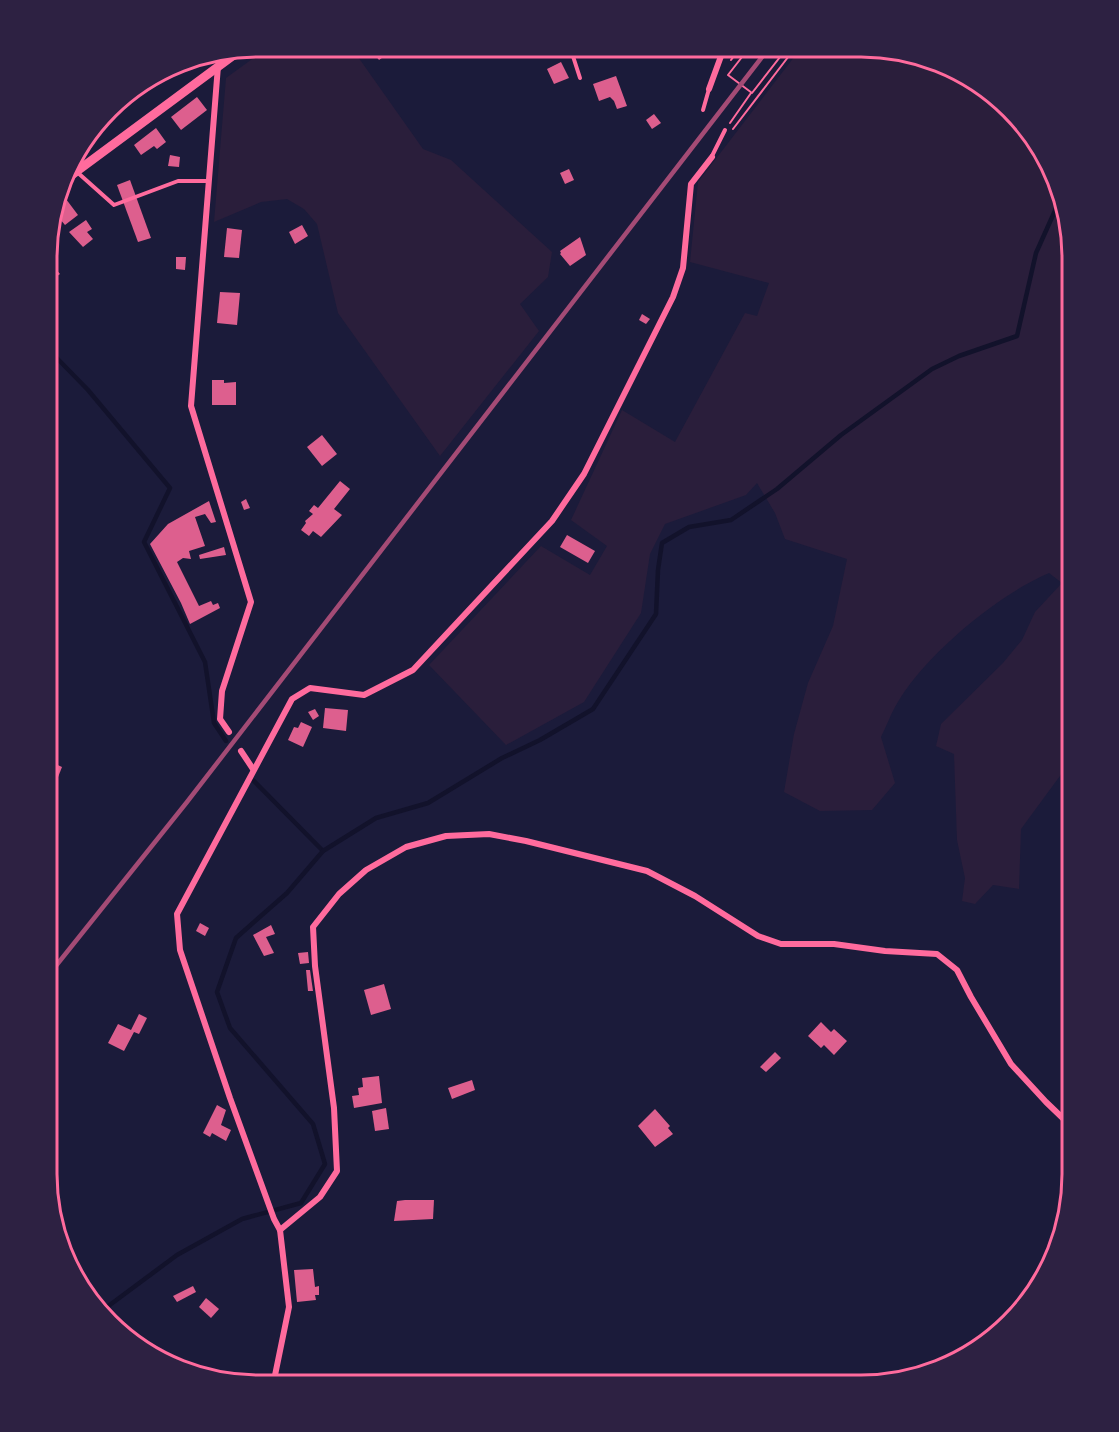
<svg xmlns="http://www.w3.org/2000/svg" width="1119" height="1432" font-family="Montserrat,sans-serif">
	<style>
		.green { fill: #2a1e3b }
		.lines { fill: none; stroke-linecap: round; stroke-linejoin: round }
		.stream { stroke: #12122b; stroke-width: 4.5 }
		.building { fill: #dd5f8e }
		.path { stroke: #ff6b9d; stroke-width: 2 }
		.service { stroke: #ff6b9d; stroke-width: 4 }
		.minor { stroke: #ff6b9d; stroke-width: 6 }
		.tertiary { stroke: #ff6b9d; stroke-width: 9 }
		.rail { stroke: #a44b75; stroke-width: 4.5 }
		.rim { fill: none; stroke: #ff6b9d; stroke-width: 3 }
	</style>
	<rect width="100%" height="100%" fill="#1b1b3a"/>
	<!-- green -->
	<g class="green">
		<path d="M269 47H351L423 149 451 160 552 252 548 277 520 304 539 331 440 456 338 313 317 224 304 209 287 199 261 202 214 222 226 78Z"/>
		<path d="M801 48H889L979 82 1044 153 1072 258V763L1068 765 1021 829 1019 889 993 885 975 904 962 901 965 878 957 840 954 754 936 746 941 724 1003 663 1022 640 1035 612 1062 583 1049 573C997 595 922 657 895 707 890 716 886 727 881 737L895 783 872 810 820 811 784 792 794 734 808 683 833 626 847 559 785 539 775 513 757 483 746 495 665 524 650 554 641 613 584 702 506 745 429 665 541 546 590 575 607 546 571 520 622 410 675 442 745 313 757 316 769 283 690 262 698 182Z"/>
	</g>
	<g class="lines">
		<!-- stream -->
		<g class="stream">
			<path d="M48 349 88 390 170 488 144 542 205 662 214 723 226 741"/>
			<path d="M254 781 323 851"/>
			<path d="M103 1310 177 1255 242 1219 301 1203 325 1164 313 1124 230 1028 217 992 236 938 287 893 323 851 376 818 428 803 502 758 540 740 593 709 656 614 658 570 662 543 689 527 731 520 777 489 841 435 932 369 959 356 1017 336 1036 253 1058 204"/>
		</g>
	</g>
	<!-- building -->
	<g class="building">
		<path d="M369 47H397L379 60Z"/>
		<path d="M561 62 569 78 554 84 547 69Z"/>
		<path d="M616 76 627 106 617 109 614 101 610 97 599 101 593 84Z"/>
		<path d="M197 97 207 110 181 130 171 117Z"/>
		<path d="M654 114 661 123 652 129 646 120Z"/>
		<path d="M156 128 166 142 157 149 154 146 141 155 134 145Z"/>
		<path d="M170 155 180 157 179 167 168 166Z"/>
		<path d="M569 169 574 180 565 184 560 173Z"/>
		<path d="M130 180 151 238 138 242 117 185Z"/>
		<path d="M66 199 78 215 65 225 54 212 56 207Z"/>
		<path d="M86 220 92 229 87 232 93 239 83 247 69 232Z"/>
		<path d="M302 225 308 236 295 244 289 232Z"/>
		<path d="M227 228 242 230 239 258 224 257Z"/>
		<path d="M580 237 586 255 570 266 560 254 561 253 560 251Z"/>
		<path d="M176 257H186L185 270 176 269Z"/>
		<path d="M48 260 60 274 53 279 54 282 48 287Z"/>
		<path d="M220 292 240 293 237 325 217 323Z"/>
		<path d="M642 314 650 319 646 324 639 320Z"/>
		<path d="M212 380H224V383L236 382V405H212Z"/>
		<path d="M322 435 337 454 322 466 307 447Z"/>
		<path d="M340 481 350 489 334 509 342 515 321 537 313 531 309 536 301 530 306 523 305 521 313 514 309 511 314 505 318 508Z"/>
		<path d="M246 499 250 508 244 510 241 502Z"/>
		<path d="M209 501 216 522 211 523 205 514 195 517 205 546 189 551 191 559 183 558 177 562 199 606 211 601 213 605 218 603 220 608 190 624 181 603 150 544 168 524Z"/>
		<path d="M567 535 595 551 588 563 560 547Z"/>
		<path d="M224 547 226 555 200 559 199 555Z"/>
		<path d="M325 708 348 710 346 731 323 728Z"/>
		<path d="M315 709 319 716 313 720 308 712Z"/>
		<path d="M301 722 312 727 303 747 288 740 294 727 298 728Z"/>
		<path d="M47 760 62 767 51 795 47 794Z"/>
		<path d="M200 923 209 928 205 936 196 931Z"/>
		<path d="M271 925 275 934 266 937 274 953 264 956 253 935Z"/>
		<path d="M308 952 309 963 300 964 298 953Z"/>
		<path d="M306 970H310L313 991H308Z"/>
		<path d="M384 984 391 1009 371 1015 364 990Z"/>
		<path d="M139 1014 147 1018 139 1034 134 1032 124 1051 108 1043 118 1024 131 1030Z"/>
		<path d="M821 1022 831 1032 834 1029 847 1041 834 1055 824 1045 821 1048 808 1036Z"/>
		<path d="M775 1052 781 1058 766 1072 760 1067Z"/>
		<path d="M379 1076 382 1103 354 1108 352 1096 359 1095 358 1088 363 1087 362 1078Z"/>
		<path d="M472 1080 475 1090 452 1099 448 1088Z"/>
		<path d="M217 1105 226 1110 221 1125 231 1130 226 1141 212 1133 210 1137 203 1133Z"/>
		<path d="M386 1108 389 1129 375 1131 372 1111Z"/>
		<path d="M655 1109 670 1126 668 1128 673 1134 655 1147 638 1126Z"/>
		<path d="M405 1200H434L433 1219 394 1221 397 1201Z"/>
		<path d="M313 1269 315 1287 319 1286V1295H315L316 1300 297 1302 294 1270Z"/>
		<path d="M193 1286 196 1292 177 1302 173 1296Z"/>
		<path d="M206 1298 219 1309 211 1318 199 1307Z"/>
	</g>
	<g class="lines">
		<!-- path -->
		<g class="path">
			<path d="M749 48 728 75 752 93 787 48"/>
			<path d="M731 60 740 48"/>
			<path d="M730 123 751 93"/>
			<path d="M733 129 795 48"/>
		</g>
		<!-- service -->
		<g class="service">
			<path d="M570 47 580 78"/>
			<path d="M703 110 709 89"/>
			<path d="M712 156 725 130"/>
			<path d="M77 172 114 205 178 181H208"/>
		</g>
		<!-- minor -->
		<g class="minor">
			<path d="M218 66 191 406 251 602 222 691 220 719 229 732"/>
			<path d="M709 89 724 48"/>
			<path d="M241 751 253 769"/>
			<path d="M280 1230 320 1197 337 1171 334 1108 315 966 313 927 339 894 366 870 406 847 446 836 489 834 526 841 647 871 695 896 758 936 781 944H834L885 951 937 954 957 970 971 997 1011 1064 1046 1102 1072 1127"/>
			<path d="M273 1385 289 1307 280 1230 274 1219 230 1098 180 950 177 914 292 699 310 688 364 695 413 670 552 521 584 474 673 297 683 268 691 184 712 157"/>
		</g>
		<!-- tertiary -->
		<path class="tertiary" d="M65 180 242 49"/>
		<!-- rail -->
		<path class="rail" d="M47 977 187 802 769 48"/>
	</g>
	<!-- crop -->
	<path d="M0 0H1119V1432H0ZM258 57H861A201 201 0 0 1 1062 258V1174A201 201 0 0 1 861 1375H258A201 201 0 0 1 57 1174V258A201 201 0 0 1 258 57Z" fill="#2d2142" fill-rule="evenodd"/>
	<path class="rim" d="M258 57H861A201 201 0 0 1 1062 258V1174A201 201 0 0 1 861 1375H258A201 201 0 0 1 57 1174V258A201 201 0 0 1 258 57Z"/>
</svg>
